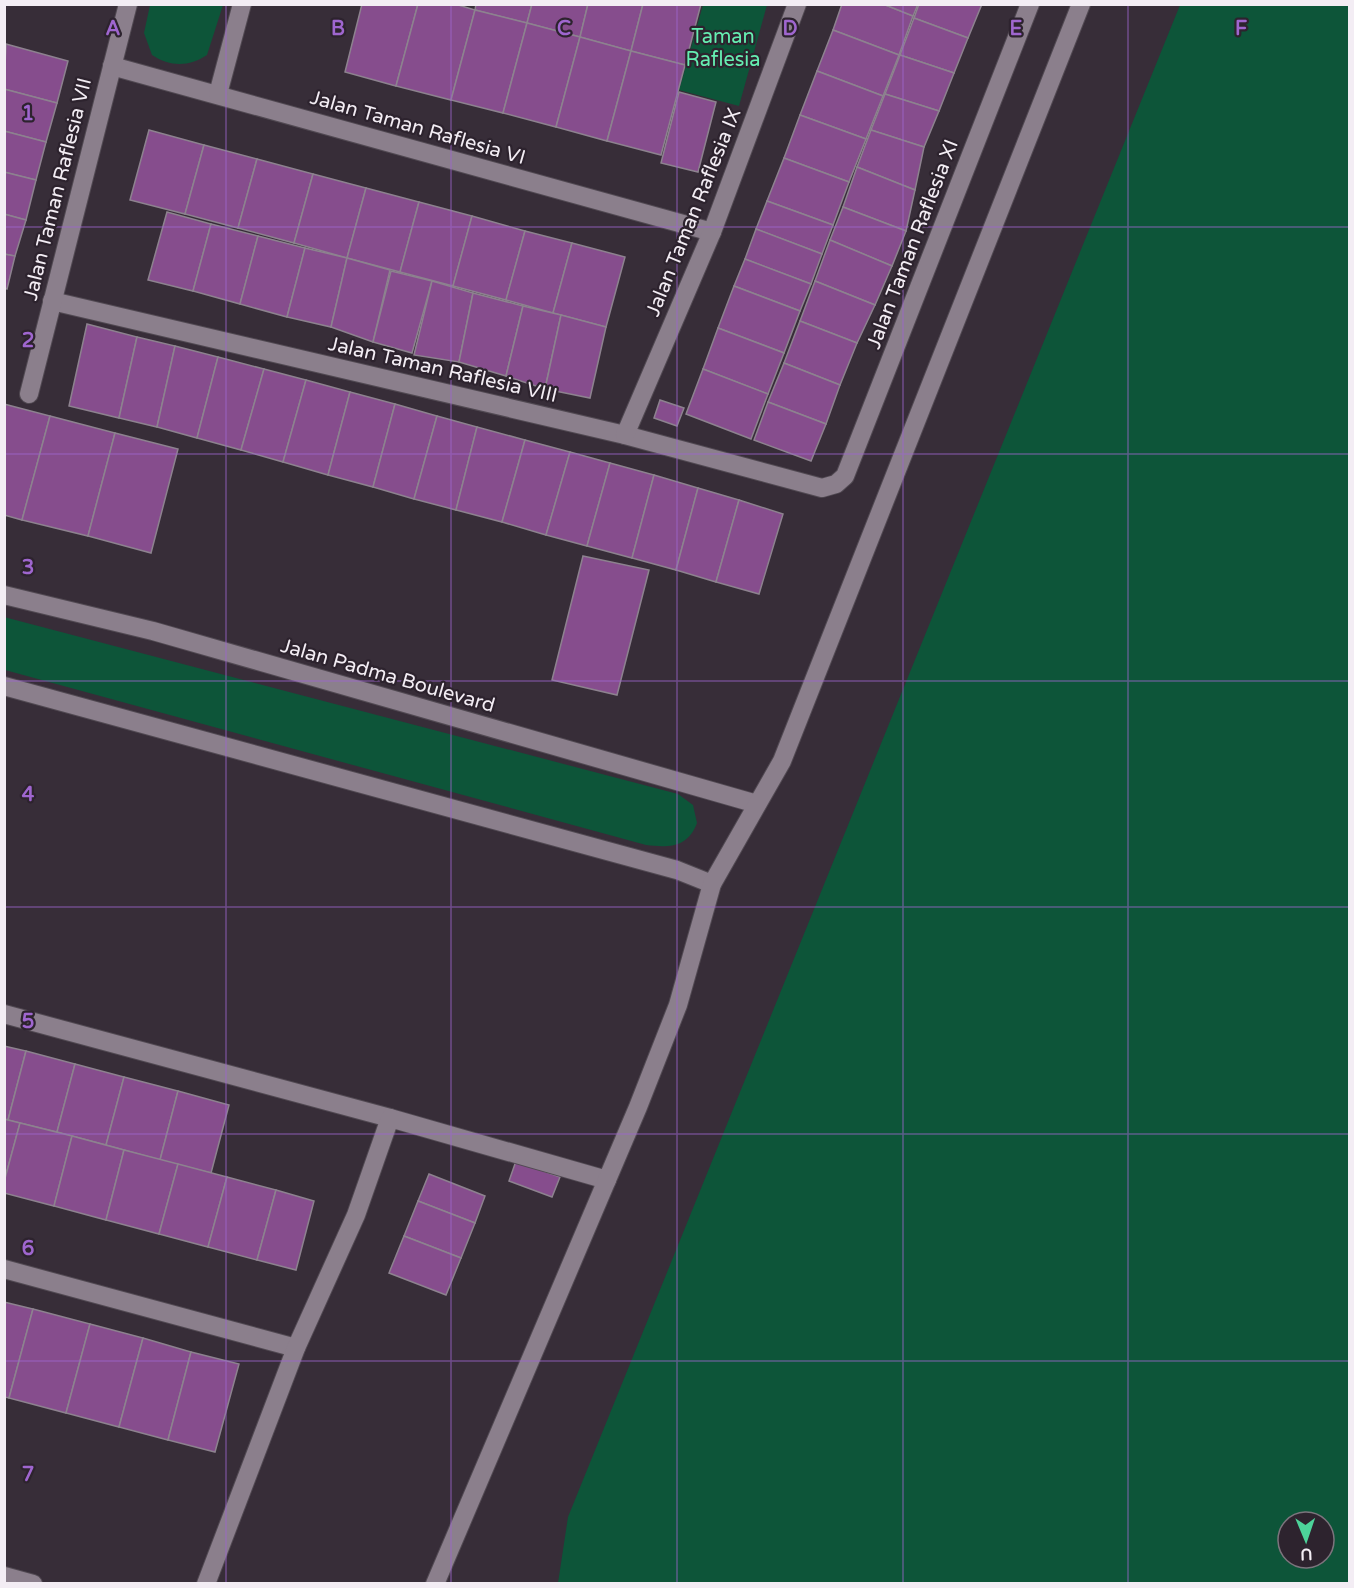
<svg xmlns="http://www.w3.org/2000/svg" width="1354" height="1588" font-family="'Varela Round',sans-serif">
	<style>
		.green { fill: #0d5539; fill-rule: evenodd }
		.building { fill: #864d8d; stroke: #8d828f; stroke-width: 1.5 }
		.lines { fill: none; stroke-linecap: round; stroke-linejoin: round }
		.minor-casing { stroke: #514952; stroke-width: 20 }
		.minor { stroke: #8b7f8c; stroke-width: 18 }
		.grid { fill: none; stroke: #9f66cf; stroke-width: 1.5; stroke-opacity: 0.55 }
		.labels { text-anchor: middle; stroke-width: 4.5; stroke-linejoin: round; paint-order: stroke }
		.park-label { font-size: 20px; fill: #65eeb1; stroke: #2d232e }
		.street-label { font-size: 20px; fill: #f3edf4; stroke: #2d232e }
		.grid-label { font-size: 20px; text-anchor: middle; font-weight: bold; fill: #9f66cf; stroke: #2d232e; stroke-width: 4.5; stroke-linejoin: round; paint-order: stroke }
	</style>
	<rect width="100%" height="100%" fill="#372d38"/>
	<!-- green -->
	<g class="green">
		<path d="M150 5H223L207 55C189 67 170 67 152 55L144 33Z"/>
		<path d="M703 5H767L739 106 679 90Z"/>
		<path d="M1180 5H1349V1583H558L568 1517ZM1288 1522H1324V1558H1288Z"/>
		<path d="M4 617 678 794 693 805 697 823C688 847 670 848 646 845L5 670Z"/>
	</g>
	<!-- building -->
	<g class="building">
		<path d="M362 4H418L396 86 345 72Z"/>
		<path d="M418 4H455L475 10 451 100 396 86Z"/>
		<path d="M476 4H532L527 23 475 10Z"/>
		<path d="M532 4H588L580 37 527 23Z"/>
		<path d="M588 4H643L631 51 580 37Z"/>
		<path d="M643 4H701L685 65 631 51Z"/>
		<path d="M842 4H883L913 16 899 55 833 30Z"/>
		<path d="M883 4H918L913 16Z"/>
		<path d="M919 4H982L968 38 914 18Z"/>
		<path d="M475 10 527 23 503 113 451 100Z"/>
		<path d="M914 18 968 38 954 73 900 55Z"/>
		<path d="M527 23 580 37 556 127 503 113Z"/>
		<path d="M833 30 899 55 883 96 817 71Z"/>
		<path d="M580 37 631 51 607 141 556 127Z"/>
		<path d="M6 44 68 61 57 103 4 89Z"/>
		<path d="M631 51 685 65 661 155 607 141Z"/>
		<path d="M900 55 954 73 939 111 885 94Z"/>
		<path d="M817 71 883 96 866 139 800 115Z"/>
		<path d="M4 89 57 103 46 142 4 131Z"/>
		<path d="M679 92 716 102 698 172 661 163Z"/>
		<path d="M885 94 939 111 924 147 871 130Z"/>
		<path d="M800 115 866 139 849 182 784 158Z"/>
		<path d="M149 130 204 145 185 214 130 200Z"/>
		<path d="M871 130 924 147 915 190 857 167Z"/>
		<path d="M4 131 46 142 36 180 4 172Z"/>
		<path d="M204 145 257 159 238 228 185 214Z"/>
		<path d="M784 158 849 182 833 225 767 201Z"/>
		<path d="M257 159 313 174 294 243 238 228Z"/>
		<path d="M857 167 915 190 906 231 843 207Z"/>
		<path d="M4 172 36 180 26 220 4 214Z"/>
		<path d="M313 174 366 188 347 258 294 243Z"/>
		<path d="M366 188 419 202 400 272 347 258Z"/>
		<path d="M767 201 833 225 822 254 756 229Z"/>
		<path d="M419 202 472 216 453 286 400 272Z"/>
		<path d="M843 207 906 231 892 266 830 240Z"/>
		<path d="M167 212 211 224 193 291 148 280Z"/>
		<path d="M4 214 26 220 15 256 4 254Z"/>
		<path d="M472 216 525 231 506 300 453 286Z"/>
		<path d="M211 224 258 236 240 304 193 291Z"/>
		<path d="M756 229 822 254 811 284 745 259Z"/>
		<path d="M525 231 572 243 553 313 506 300Z"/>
		<path d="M258 236 305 248 287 317 240 304Z"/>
		<path d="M830 240 892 266 875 305 815 281Z"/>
		<path d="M572 243 625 257 606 327 553 313Z"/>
		<path d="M305 248 347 258 331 327 287 317Z"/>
		<path d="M4 254 15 256 7 289 4 288Z"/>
		<path d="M347 258 390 270 373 342 331 327Z"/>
		<path d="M745 259 811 284 800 311 734 286Z"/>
		<path d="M391 271 432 281 412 353 373 342Z"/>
		<path d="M432 281 473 293 459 362 414 355Z"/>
		<path d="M815 281 875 305 857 343 800 321Z"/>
		<path d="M734 286 800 311 784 353 718 328Z"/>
		<path d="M473 293 523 306 506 376 459 362Z"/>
		<path d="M523 306 561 315 545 389 506 376Z"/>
		<path d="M561 315 606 327 590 398 545 389Z"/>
		<path d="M800 321 857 343 840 385 784 363Z"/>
		<path d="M87 324 137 337 119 418 69 406Z"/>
		<path d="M718 328 784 353 768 394 703 369Z"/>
		<path d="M137 337 175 346 157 427 119 418Z"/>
		<path d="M175 346 218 357 197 438 157 427Z"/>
		<path d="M218 357 264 369 241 450 197 438Z"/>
		<path d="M784 363 840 385 826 424 768 402Z"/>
		<path d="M264 369 306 380 283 462 241 450Z"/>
		<path d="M703 369 768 394 751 439 686 414Z"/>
		<path d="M306 380 350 392 328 475 283 462Z"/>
		<path d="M350 392 395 404 373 487 328 475Z"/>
		<path d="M660 400 684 408 677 426 654 418Z"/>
		<path d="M768 402 826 424 811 461 754 440Z"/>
		<path d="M4 404 50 416 22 520 4 515Z"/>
		<path d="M395 404 437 416 414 499 373 487Z"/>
		<path d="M50 416 115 433 88 536 22 520Z"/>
		<path d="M437 416 477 427 456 510 414 499Z"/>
		<path d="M477 427 525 440 502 522 456 510Z"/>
		<path d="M115 433 178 449 151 553 88 536Z"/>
		<path d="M525 440 570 452 546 535 502 522Z"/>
		<path d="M570 452 610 463 587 546 546 535Z"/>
		<path d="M610 463 654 475 632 558 587 546Z"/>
		<path d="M654 475 698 488 676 570 632 558Z"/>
		<path d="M698 488 739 500 716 582 676 570Z"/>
		<path d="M739 500 783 514 759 594 716 582Z"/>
		<path d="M583 556 649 570 617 695 552 680Z"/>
		<path d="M4 1046 26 1051 8 1120 4 1119Z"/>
		<path d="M26 1051 75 1064 57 1132 8 1120Z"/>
		<path d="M75 1064 124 1077 106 1145 57 1132Z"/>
		<path d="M124 1077 178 1091 160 1160 106 1145Z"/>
		<path d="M178 1091 229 1105 211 1173 160 1160Z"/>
		<path d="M4 1119 20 1123 4 1182Z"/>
		<path d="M20 1123 72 1136 54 1206 4 1193V1182Z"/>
		<path d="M72 1136 124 1150 106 1220 54 1206Z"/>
		<path d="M124 1150 178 1164 159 1234 106 1220Z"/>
		<path d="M516 1161 560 1177 552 1197 509 1181Z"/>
		<path d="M178 1164 227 1177 208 1247 159 1234Z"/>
		<path d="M429 1174 485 1196 475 1223 418 1201Z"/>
		<path d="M227 1177 276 1190 257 1260 208 1247Z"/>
		<path d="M276 1190 314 1201 296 1270 257 1260Z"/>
		<path d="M418 1201 475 1223 461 1258 404 1236Z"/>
		<path d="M404 1236 461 1258 446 1295 389 1273Z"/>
		<path d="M4 1302 33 1309 9 1398 4 1397Z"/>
		<path d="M33 1309 90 1324 66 1413 9 1398Z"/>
		<path d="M90 1324 143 1338 119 1427 66 1413Z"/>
		<path d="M143 1338 191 1352 168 1440 119 1427Z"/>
		<path d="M191 1352 239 1364 215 1452 168 1440Z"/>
	</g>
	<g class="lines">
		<defs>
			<g id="minor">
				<path d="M112 66 712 232"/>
				<path d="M218 94 242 4"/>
				<path d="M52 301 625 435 822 488 836 484 845 476 1030 4"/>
				<path d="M29 394 128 4"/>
				<path d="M625 435 712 232 797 4"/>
				<path d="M4 595 153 631 757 804"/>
				<path d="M4 686 677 870 712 884"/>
				<path d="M4 1014 390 1118"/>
				<path d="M4 1269 296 1348"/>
				<path d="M4 1576 33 1584"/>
				<path d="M206 1584 296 1348 356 1215 390 1118 607 1180"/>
				<path d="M435 1584 638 1107 678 1005 712 884 782 761 1081 4"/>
			</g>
		</defs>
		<!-- minor casing -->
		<use href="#minor" class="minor-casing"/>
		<!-- minor -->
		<use href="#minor" class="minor"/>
	</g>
	<!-- grid -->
	<path class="grid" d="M226 4V1584M451 4V1584M677 4V1584M903 4V1584M1128 4V1584M4 227H1350M4 454H1350M4 681H1350M4 907H1350M4 1134H1350M4 1361H1350"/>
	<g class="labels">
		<!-- park labels -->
		<g class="park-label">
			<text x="723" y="43">Taman<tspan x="723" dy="23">Raflesia</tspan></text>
		</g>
		<!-- street labels -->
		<g class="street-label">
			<text transform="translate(418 127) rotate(16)" y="7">Jalan Taman Raflesia VI</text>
			<text transform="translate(57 189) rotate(-76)" y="7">Jalan Taman Raflesia VII</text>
			<text transform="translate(693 212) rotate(-68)" y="7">Jalan Taman Raflesia IX</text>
			<text transform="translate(912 244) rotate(-69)" y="7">Jalan Taman Raflesia XI</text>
			<text transform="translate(443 369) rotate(13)" y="7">Jalan Taman Raflesia VIII</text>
			<text transform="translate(388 675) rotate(16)" y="7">Jalan Padma Boulevard</text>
		</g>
	</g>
	<g class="grid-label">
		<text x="113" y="35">A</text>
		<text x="338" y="35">B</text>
		<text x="564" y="35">C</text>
		<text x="790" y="35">D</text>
		<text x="1016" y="35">E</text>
		<text x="1241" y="35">F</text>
		<text x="28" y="120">1</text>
		<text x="28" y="347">2</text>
		<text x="28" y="574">3</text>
		<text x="28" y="801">4</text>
		<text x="28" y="1028">5</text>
		<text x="28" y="1255">6</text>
		<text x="28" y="1481">7</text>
	</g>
	<!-- border -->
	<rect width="1354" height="1588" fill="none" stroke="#f3edf4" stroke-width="12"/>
	<!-- north arrow -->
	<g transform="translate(1306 1540) rotate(178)"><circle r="28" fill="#2d232e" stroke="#7c747d" stroke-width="1.5"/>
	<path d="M0-4.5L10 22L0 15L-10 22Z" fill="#4dd39a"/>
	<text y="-9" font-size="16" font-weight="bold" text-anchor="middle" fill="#f3edf4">U</text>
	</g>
</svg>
